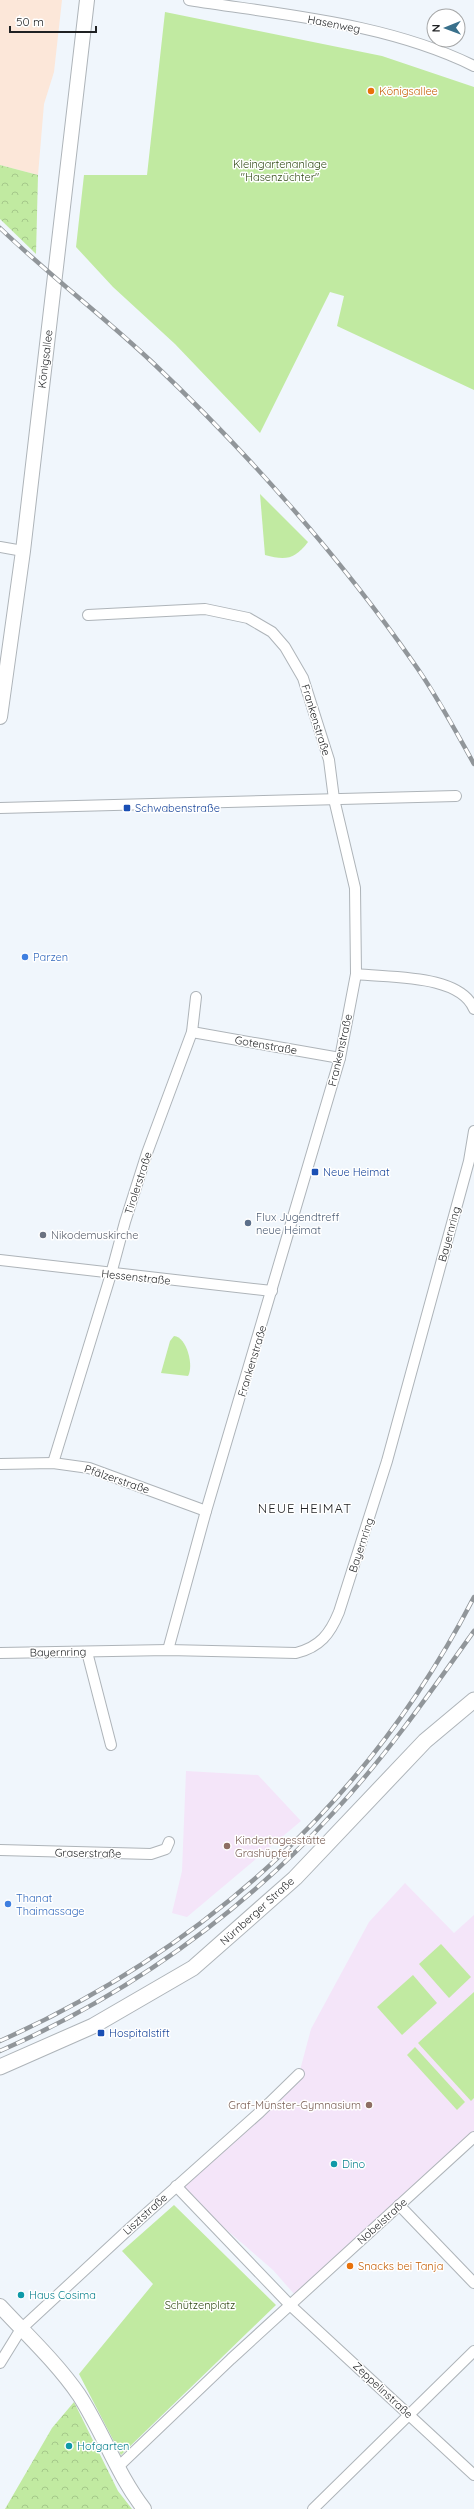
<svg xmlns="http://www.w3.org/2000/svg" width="474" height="2509" font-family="Quicksand,sans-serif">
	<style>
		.commercial { fill: #fce7d9 }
		.education { fill: #f4e5f9 }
		.green { fill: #c1eaa1 }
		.forest { fill: url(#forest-crowns) }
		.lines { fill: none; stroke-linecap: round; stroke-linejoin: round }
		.street-casing { stroke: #aeb4b9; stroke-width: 12 }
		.secondary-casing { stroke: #aeb4b9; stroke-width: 16 }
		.primary-casing { stroke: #aeb4b9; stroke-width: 17 }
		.street { stroke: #fff; stroke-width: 10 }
		.secondary { stroke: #fff; stroke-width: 14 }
		.primary { stroke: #fff; stroke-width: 15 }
		.rail-casing { stroke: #91969a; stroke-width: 4.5 }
		.rail { stroke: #fff; stroke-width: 3; stroke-dasharray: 9; stroke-linecap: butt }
		.food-dot { fill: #e8710a; stroke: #fff; stroke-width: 1.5 }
		.transit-dot { fill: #1a4fb4; stroke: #fff; stroke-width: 1.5 }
		.shop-dot { fill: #3f7fe0; stroke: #fff; stroke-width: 1.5 }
		.service-dot { fill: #5c6f8a; stroke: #fff; stroke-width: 1.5 }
		.worship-dot { fill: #6b7280; stroke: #fff; stroke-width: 1.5 }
		.education-dot { fill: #8d6e63; stroke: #fff; stroke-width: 1.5 }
		.culture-dot { fill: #0f9aa8; stroke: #fff; stroke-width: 1.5 }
		.labels { text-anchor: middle; stroke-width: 3; stroke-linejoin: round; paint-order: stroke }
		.street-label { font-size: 11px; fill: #1f2123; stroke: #fff }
		.food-label { font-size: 11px; fill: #c56008; stroke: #fff; text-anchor: start }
		.park-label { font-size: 11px; fill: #314b16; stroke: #fff }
		.transit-label { font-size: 11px; fill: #164399; stroke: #fff; text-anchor: start }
		.shop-label { font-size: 11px; fill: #366cbe; stroke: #fff; text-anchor: start }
		.service-label { font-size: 11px; fill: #4e5e75; stroke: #fff; text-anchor: start }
		.worship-label { font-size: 11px; fill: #5b616d; stroke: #fff; text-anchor: start }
		.education-label { font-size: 11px; fill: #785e54; stroke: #fff; text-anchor: start }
		.culture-label { font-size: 11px; fill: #0d838f; stroke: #fff; text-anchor: start }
		.quarter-label { font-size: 13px; letter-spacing: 1px; fill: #1f2123; stroke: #fff }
	</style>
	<defs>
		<pattern id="forest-crowns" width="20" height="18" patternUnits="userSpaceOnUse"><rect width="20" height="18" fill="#c1eaa1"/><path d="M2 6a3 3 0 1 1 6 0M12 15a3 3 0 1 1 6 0" fill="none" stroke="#a5c88a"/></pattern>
	</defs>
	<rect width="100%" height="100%" fill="#f0f6fc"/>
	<!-- commercial -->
	<path class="commercial" d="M0 0H62L54 72 44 104 38 175 0 165Z"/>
	<!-- education -->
	<g class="education">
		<path d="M186 1771 258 1775 301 1821 187 1917 172 1913 182 1871Z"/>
		<path d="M405 1883 454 1933 474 1915V2136L295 2295 273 2270 176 2186 299 2074 311 2029 369 1922Z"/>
	</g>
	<!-- green -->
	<g class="green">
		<path d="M165 12 382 56 474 87V390L337 326 344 296 330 292 260 433 175 344 113 287 76 247 84 175H147Z"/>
		<path d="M260 494 308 542C295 559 286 561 265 555Z"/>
		<path d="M174 1336C187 1337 194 1366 188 1376L161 1373 170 1341Z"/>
		<path d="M441 1944 471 1977 449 1998 419 1964Z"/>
		<path d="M413 1975 437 2003 402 2035 377 2007Z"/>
		<path d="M474 1992V2098L471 2101 418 2043Z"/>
		<path d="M415 2047 465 2102 457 2110 407 2055Z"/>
		<path d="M174 2205 276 2305 121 2455 79 2374 153 2284 122 2251Z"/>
	</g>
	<!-- forest -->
	<g class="forest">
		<path d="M0 165 38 175 36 254 0 219Z"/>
		<path d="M74 2402 118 2491 132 2509H5L52 2428Z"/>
	</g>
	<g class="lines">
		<defs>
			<g id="street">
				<path d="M189 0C283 15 387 23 474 66"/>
				<path d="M0 547 23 551"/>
				<path d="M88 615 205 609 248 618 272 632 285 647 303 678 329 760 334 799 355 888 356 974 340 1058 206 1511 168 1650"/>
				<path d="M0 808 456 796"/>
				<path d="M356 974C389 978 460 974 474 1009"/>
				<path d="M192 1032 340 1058"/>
				<path d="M0 1260 272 1291"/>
				<path d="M53 1463 111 1274 125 1222 147 1153 192 1032 196 997"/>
				<path d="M0 1464 53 1463 89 1468 206 1511"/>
				<path d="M87 1652 111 1745"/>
				<path d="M0 1653 168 1650 296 1653C320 1647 330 1634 339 1612L387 1461 469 1161 474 1131"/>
				<path d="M0 1850 151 1854 166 1849 169 1842"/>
				<path d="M176 2186 290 2305 474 2475"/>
				<path d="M399 2205 474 2283"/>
				<path d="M0 2363 21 2329 129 2229 260 2112 299 2074"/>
				<path d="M118 2467 231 2359 474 2137"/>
				<path d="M313 2509 474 2351"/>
			</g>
			<g id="secondary">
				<path d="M0 717 23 551 87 0"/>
				<path d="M0 2306C27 2335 57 2363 79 2395 103 2432 117 2474 144 2509"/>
			</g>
			<path id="primary" d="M0 2067 93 2026 193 1968 295 1878 425 1741 474 1700"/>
		</defs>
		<!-- street casing -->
		<use href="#street" class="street-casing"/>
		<!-- secondary casing -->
		<use href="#secondary" class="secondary-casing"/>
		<!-- primary casing -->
		<use href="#primary" class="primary-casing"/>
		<!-- street -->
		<use href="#street" class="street"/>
		<!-- secondary -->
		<use href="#secondary" class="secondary"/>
		<!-- primary -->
		<use href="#primary" class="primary"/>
		<defs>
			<g id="rail">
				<path d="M0 228C49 275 103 316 152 362 245 450 340 557 413 662 436 694 455 730 474 764"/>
				<path d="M0 2041C207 1948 370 1799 474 1597"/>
				<path d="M0 2051C127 1995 240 1915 334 1812 386 1756 430 1693 474 1631"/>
			</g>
		</defs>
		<!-- rail casing -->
		<use href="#rail" class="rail-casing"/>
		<!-- rail -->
		<use href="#rail" class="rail"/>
	</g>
	<!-- markers -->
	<g class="food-dot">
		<circle cx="371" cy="91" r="4"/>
		<circle cx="350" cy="2266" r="4"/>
	</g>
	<g class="transit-dot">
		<rect x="123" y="804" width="8" height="8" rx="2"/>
		<rect x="311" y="1168" width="8" height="8" rx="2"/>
		<rect x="97" y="2029" width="8" height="8" rx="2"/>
	</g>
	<g class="shop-dot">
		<circle cx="25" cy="957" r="4"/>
		<circle cx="8" cy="1904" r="4"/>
	</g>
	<circle class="service-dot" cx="248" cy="1223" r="4"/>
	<circle class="worship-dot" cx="43" cy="1235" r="4"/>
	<g class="education-dot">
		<circle cx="227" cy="1846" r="4"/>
		<circle cx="369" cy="2105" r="4"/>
	</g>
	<g class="culture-dot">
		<circle cx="334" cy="2164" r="4"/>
		<circle cx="21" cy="2295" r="4"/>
		<circle cx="69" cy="2446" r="4"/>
	</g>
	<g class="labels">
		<!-- street labels -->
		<g class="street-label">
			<text transform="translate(334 24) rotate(11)" y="4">Hasenweg</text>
			<text transform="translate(45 359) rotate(-83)" y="4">Königsallee</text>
			<text transform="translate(316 720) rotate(73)" y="4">Frankenstraße</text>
			<text transform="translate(266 1045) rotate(10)" y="4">Gotenstraße</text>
			<text transform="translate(340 1050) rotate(-77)" y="4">Frankenstraße</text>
			<text transform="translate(138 1183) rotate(-72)" y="4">Tirolerstraße</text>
			<text transform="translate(449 1234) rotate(-75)" y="4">Bayernring</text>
			<text transform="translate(136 1277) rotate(6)" y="4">Hessenstraße</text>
			<text transform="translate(252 1361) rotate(-73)" y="4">Frankenstraße</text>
			<text transform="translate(117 1479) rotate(19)" y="4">Pfälzerstraße</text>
			<text transform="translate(361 1545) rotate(-72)" y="4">Bayernring</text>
			<text transform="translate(58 1652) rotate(-1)" y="4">Bayernring</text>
			<text transform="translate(88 1853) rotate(1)" y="4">Graserstraße</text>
			<text transform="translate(257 1911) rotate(-42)" y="4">Nürnberger Straße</text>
			<text transform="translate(145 2214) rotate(-42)" y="4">Lisztstraße</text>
			<text transform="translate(382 2221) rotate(-42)" y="4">Nobelstraße</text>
			<text transform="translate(383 2390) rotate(43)" y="4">Zeppelinstraße</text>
		</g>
		<!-- food labels -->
		<g class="food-label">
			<text x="379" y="95">Königsallee</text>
			<text x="358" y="2270">Snacks bei Tanja</text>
		</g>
		<!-- park labels -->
		<g class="park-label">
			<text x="280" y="168">Kleingartenanlage<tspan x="280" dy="13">"Hasenzüchter"</tspan></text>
			<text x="200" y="2309">Schützenplatz</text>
		</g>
		<!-- transit labels -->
		<g class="transit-label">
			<text x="135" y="812">Schwabenstraße</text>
			<text x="323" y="1176">Neue Heimat</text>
			<text x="109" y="2037">Hospitalstift</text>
		</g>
		<!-- shop labels -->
		<g class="shop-label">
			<text x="33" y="961">Parzen</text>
			<text x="16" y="1902">Thanat<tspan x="16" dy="13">Thaimassage</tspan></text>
		</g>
		<!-- service labels -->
		<g class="service-label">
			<text x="256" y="1221">Flux Jugendtreff<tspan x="256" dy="13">neue Heimat</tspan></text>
		</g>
		<!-- worship labels -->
		<g class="worship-label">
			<text x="51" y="1239">Nikodemuskirche</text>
		</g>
		<!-- education labels -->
		<g class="education-label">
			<text x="235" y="1844">Kindertagesstätte<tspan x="235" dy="13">Grashüpfer</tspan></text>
			<text x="361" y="2109" text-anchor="end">Graf-Münster-Gymnasium</text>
		</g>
		<!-- culture labels -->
		<g class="culture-label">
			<text x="342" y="2168">Dino</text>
			<text x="29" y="2299">Haus Cosima</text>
			<text x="77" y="2450">Hofgarten</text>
		</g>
		<!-- quarter labels -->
		<g class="quarter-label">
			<text x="305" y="1513">NEUE HEIMAT</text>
		</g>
	</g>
	<!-- north arrow -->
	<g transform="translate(446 28) rotate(269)"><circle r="19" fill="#ffffff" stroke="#a5a6a7"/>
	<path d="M0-3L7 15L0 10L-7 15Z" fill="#39708b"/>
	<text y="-6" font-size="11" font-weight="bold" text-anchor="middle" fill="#1f2123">N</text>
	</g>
	<!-- scale -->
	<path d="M10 26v6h86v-6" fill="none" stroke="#1f2123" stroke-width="2"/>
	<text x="16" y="26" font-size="12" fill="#1f2123" stroke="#ffffff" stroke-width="3" paint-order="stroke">50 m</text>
</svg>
